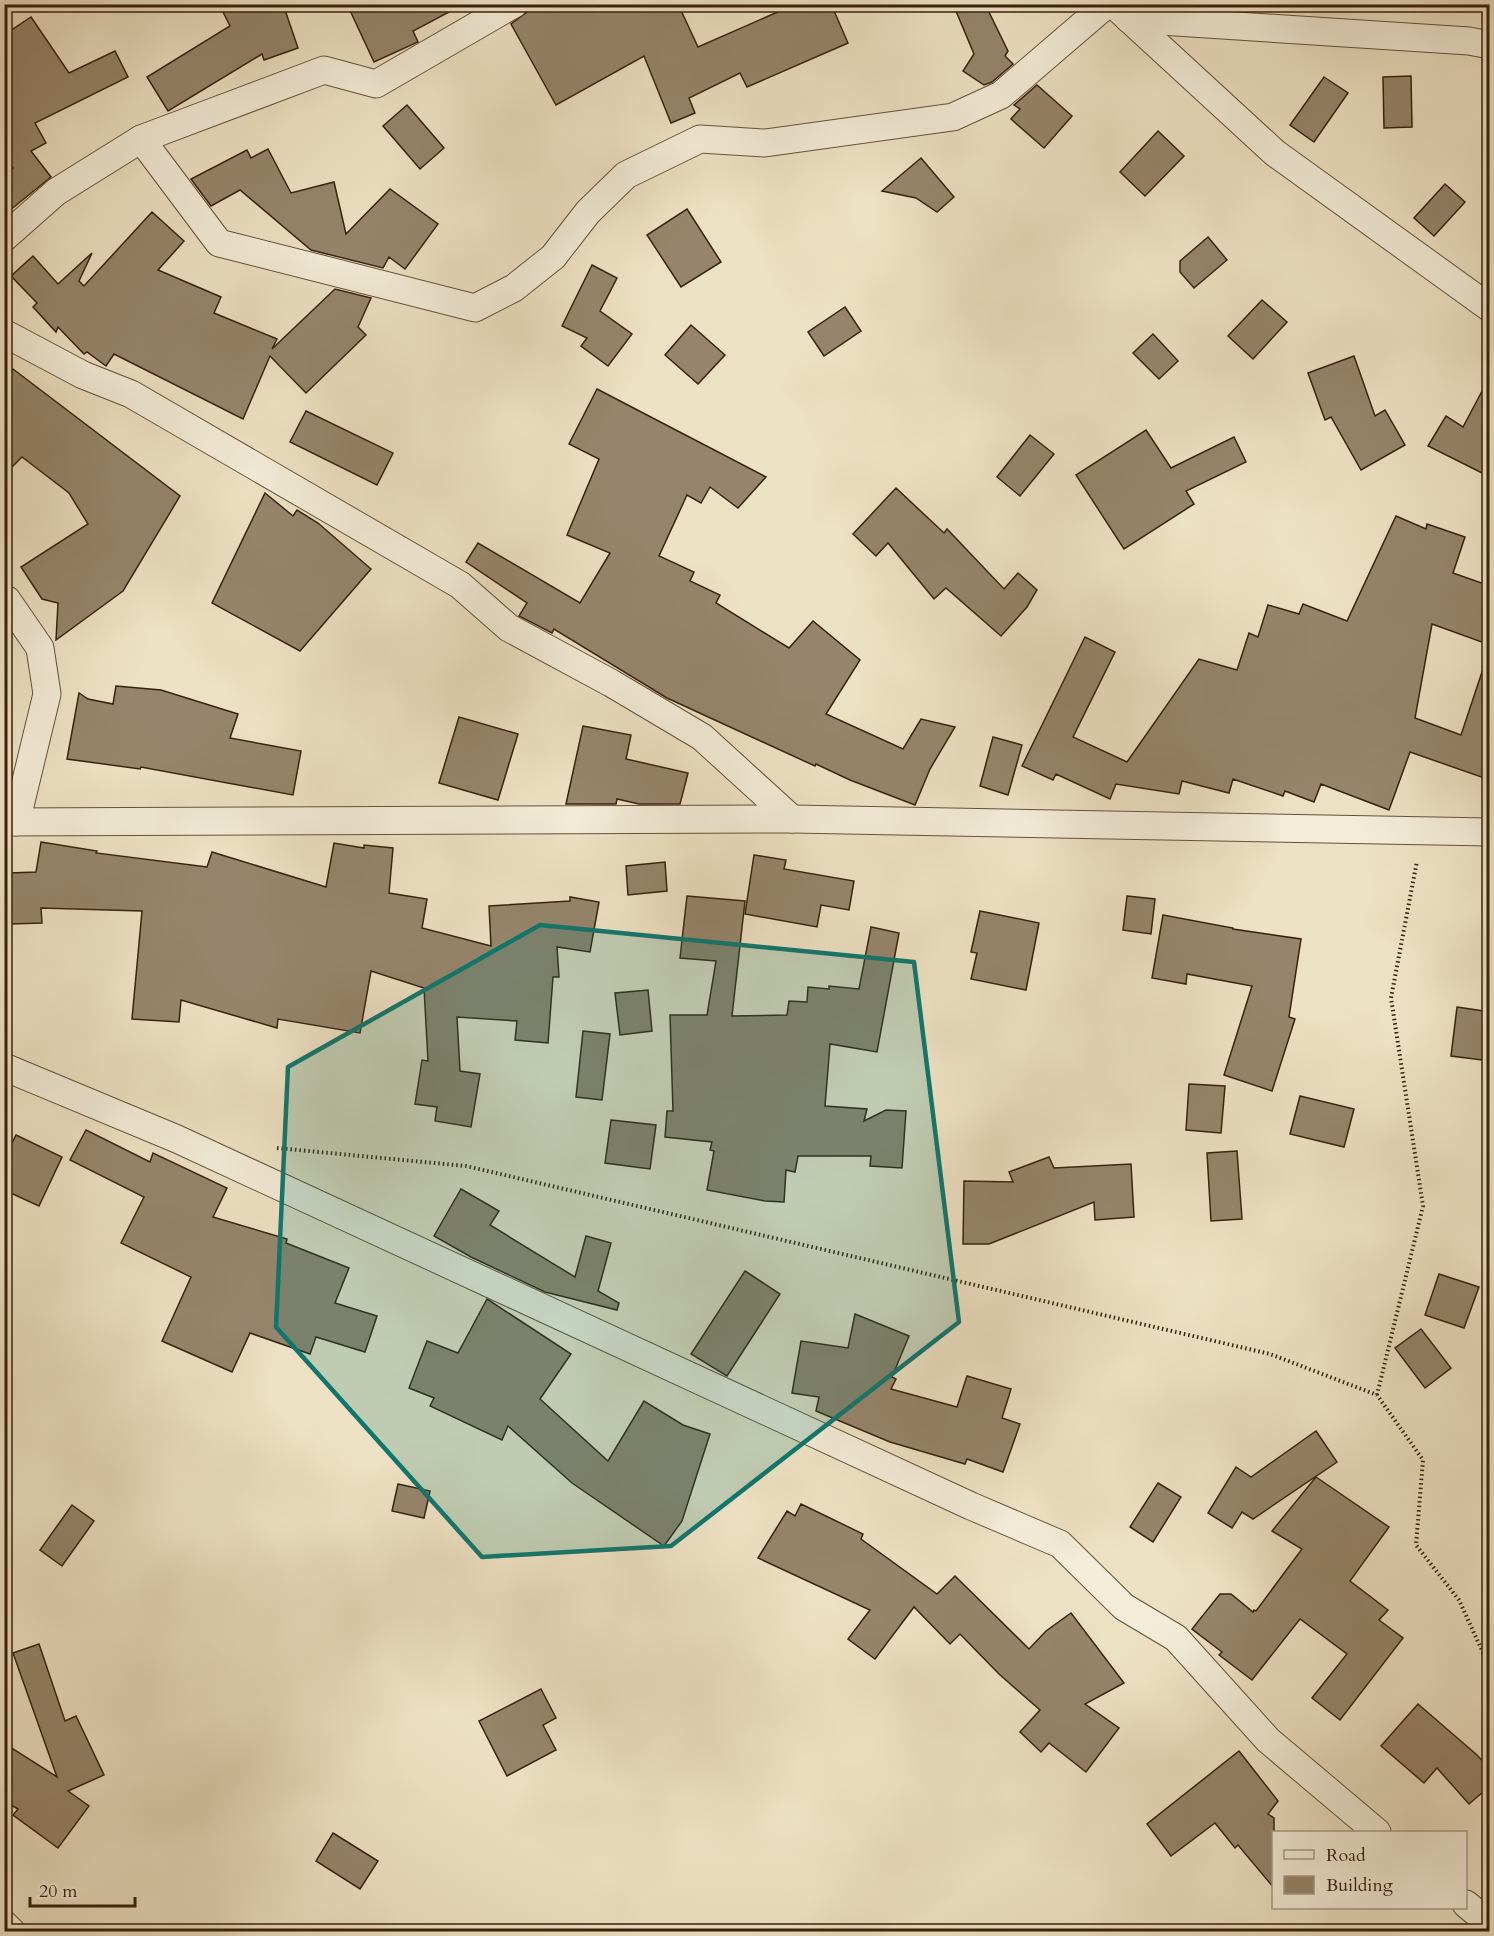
<svg xmlns="http://www.w3.org/2000/svg" width="1494" height="1936" font-family="Cardo,serif">
	<style>
		.building { fill: #96856c; stroke: #38210e; stroke-width: 1.5 }
		.lines { fill: none; stroke-linecap: round; stroke-linejoin: round }
		.minor-casing { stroke: #65513b; stroke-width: 29 }
		.path { stroke: #38210e; stroke-width: 4; stroke-dasharray: 1.5 3; stroke-linecap: butt }
		.minor { stroke: #f3ecd8; stroke-width: 27 }
		.marked { fill: #0f766e; fill-opacity: 0.2; stroke: #0f766e; stroke-width: 4.5; stroke-linejoin: round }
	</style>
	<rect width="100%" height="100%" fill="#ede1c3"/>
	<filter id="stains"><feTurbulence type="fractalNoise" baseFrequency=".00333" numOctaves="4"/><feColorMatrix values="0 0 0 0 .2 0 0 0 0 .09 0 0 0 0 .02 0 0 0 .5 -.17"/></filter>
	<radialGradient id="worn" r=".72"><stop offset=".6" stop-color="#630" stop-opacity="0"/><stop offset="1" stop-color="#630" stop-opacity=".3"/></radialGradient>
	<!-- building -->
	<g class="building">
		<path d="M219 4H283L298 48 264 60 262 54 168 111 147 77 230 26Z"/>
		<path d="M347 4H464L413 31 418 42 374 62Z"/>
		<path d="M530 4H678L698 47 796 4H831L848 43 747 87 740 73 689 98 695 113 671 123 644 56 556 105 511 24 527 12Z"/>
		<path d="M953 4H985L1008 51 1005 56 1013 64 992 82 984 85 963 71 974 54Z"/>
		<path d="M31 17 69 73 115 51 128 77 35 123 46 143 31 151 51 177 4 215V175L13 168 10 163 4 166V35Z"/>
		<path d="M1411 76 1412 127 1384 128 1383 77Z"/>
		<path d="M1324 77 1348 93 1314 142 1290 125Z"/>
		<path d="M1037 85 1072 116 1044 148 1011 119 1020 109 1014 105Z"/>
		<path d="M407 105 444 148 420 169 383 126Z"/>
		<path d="M1158 131 1184 156 1145 196 1120 172Z"/>
		<path d="M268 149 291 193 334 182 346 234 390 189 438 224 405 269 389 257 383 268 311 250 240 190 211 206 191 179 247 150 251 158Z"/>
		<path d="M921 158 954 197 937 212 916 198 882 191Z"/>
		<path d="M1445 184 1465 202 1434 236 1414 218Z"/>
		<path d="M687 209 721 262 681 287 647 235Z"/>
		<path d="M152 212 184 241 158 270 221 297 214 313 277 339 272 349 335 289 371 298 358 327 366 335 306 393 270 356 243 419 114 354 106 366 87 352 84 354 58 327 56 332 33 307 37 303 11 276 33 256 58 284 92 253 79 281 84 286Z"/>
		<path d="M1208 237 1227 260 1194 288 1180 272V261Z"/>
		<path d="M592 265 617 278 600 311 632 334 608 366 581 346 587 338 562 326Z"/>
		<path d="M1262 300 1287 322 1253 359 1228 336Z"/>
		<path d="M845 307 861 331 824 356 808 332Z"/>
		<path d="M691 325 725 355 698 384 665 355Z"/>
		<path d="M1153 334 1178 361 1159 379 1133 353Z"/>
		<path d="M1354 356 1375 416 1385 410 1405 445 1361 470 1331 417 1325 420 1308 373Z"/>
		<path d="M13 369 180 496 123 591 56 640 58 603 42 599 21 567 88 524 69 493 22 457 4 475V389Z"/>
		<path d="M1490 376V477L1428 446 1446 416 1463 427Z"/>
		<path d="M597 389 766 477 738 508 710 487 701 503 687 495 659 556 694 572 690 581 720 595 716 603 789 648 813 621 860 660 826 714 903 749 921 719 955 727 930 769 915 805 850 780 816 764 815 766 667 698 554 629 552 633 519 616 527 603 466 562 478 543 580 603 610 553 567 535 599 459 569 444Z"/>
		<path d="M306 411 393 453 377 485 290 442Z"/>
		<path d="M1146 430 1171 468 1234 437 1246 462 1186 491 1194 504 1124 549 1076 475Z"/>
		<path d="M1030 435 1054 454 1020 496 997 477Z"/>
		<path d="M896 488 944 533 947 529 1004 589 1018 573 1037 590 1027 607 1001 636 946 588 934 599 888 543 876 556 853 534Z"/>
		<path d="M265 493 293 516 297 510 318 523 371 569 300 651 212 603Z"/>
		<path d="M1396 516 1426 529 1427 524 1465 537 1453 573 1490 586V645L1432 624 1415 718 1461 735 1484 666H1490V780L1410 752 1389 810 1321 784 1314 802 1285 791 1283 796 1233 779 1229 793 1182 781 1179 794 1116 784 1110 799 1056 774 1053 780 1022 766 1085 637 1115 652 1073 737 1127 762 1199 659 1237 670 1249 633 1258 637 1268 605 1299 614 1303 604 1347 621Z"/>
		<path d="M116 686 161 690 238 714 230 738 301 751 293 795 141 767 140 769 67 759 79 693 88 699 113 704Z"/>
		<path d="M459 717 518 734 498 800 439 783Z"/>
		<path d="M583 726 631 735 626 759 688 773 680 804H639L617 799 616 804H566Z"/>
		<path d="M993 737 1022 745 1008 795 980 786Z"/>
		<path d="M41 842 97 851 96 853 207 867 212 852 326 887 334 843 364 848V845L393 848 389 893 427 899 422 928 491 946 489 906 570 901V897L599 902 590 952 557 947 559 977H553L548 1043 515 1040 517 1021 457 1017 460 1071 480 1074 471 1127 435 1121 437 1107 415 1104 422 1060 428 1061 424 988 371 971 360 1033 278 1019 277 1028 181 1000 179 1022 132 1019 142 911 41 908 42 923 10 924 9 873 36 872Z"/>
		<path d="M754 855 786 860 784 869 854 881 849 910 821 905 817 927 745 914Z"/>
		<path d="M665 862 667 891 628 895 626 866Z"/>
		<path d="M687 896 745 901 732 1016 787 1015 789 1001 807 1002 808 987 829 989V986L859 989 871 927 899 933 877 1052 830 1044 825 1106 867 1109 864 1121 886 1110 906 1111 902 1168 870 1166 871 1156H798L795 1172 786 1170 784 1202 765 1201 707 1190 714 1151 710 1150 712 1142 665 1137 667 1111H673L670 1015H707L716 961 680 958Z"/>
		<path d="M1127 896 1155 899 1151 934 1123 930Z"/>
		<path d="M980 911 1039 923 1026 990 971 979 977 953 971 952Z"/>
		<path d="M1163 915 1233 928V929L1301 939 1289 1017 1295 1019 1272 1091 1224 1075 1252 986 1187 974 1186 984 1152 978Z"/>
		<path d="M648 990 652 1031 620 1035 615 993Z"/>
		<path d="M1457 1007 1490 1012V1061L1451 1056Z"/>
		<path d="M583 1031 610 1034 602 1100 576 1097Z"/>
		<path d="M1189 1084 1225 1086 1221 1133 1186 1130Z"/>
		<path d="M1300 1096 1354 1109 1344 1147 1290 1134Z"/>
		<path d="M611 1120 656 1125 650 1169 605 1163Z"/>
		<path d="M86 1130 150 1162 153 1153 227 1188 213 1217 287 1239 286 1243 349 1268 335 1303 377 1316 365 1352 316 1337 310 1354 250 1333 232 1372 162 1341 191 1277 121 1243 144 1197 70 1160Z"/>
		<path d="M16 1135 62 1157 39 1206 4 1190V1159Z"/>
		<path d="M1237 1151 1242 1219 1211 1221 1207 1153Z"/>
		<path d="M1049 1157 1054 1168 1131 1164 1134 1217 1095 1220 1094 1202 989 1244H963L964 1181 1013 1182 1009 1172Z"/>
		<path d="M461 1189 499 1211 490 1225 575 1277 586 1236 611 1243 598 1291 619 1303 617 1310 545 1292 471 1257 434 1236Z"/>
		<path d="M745 1271 780 1294 727 1376 691 1354Z"/>
		<path d="M1439 1274 1479 1287 1464 1328 1425 1315Z"/>
		<path d="M487 1299 571 1354 540 1399 608 1461 644 1401 683 1425 710 1434 682 1521 664 1546 572 1483 508 1426 502 1440 430 1406 434 1398 409 1388 427 1341 458 1353Z"/>
		<path d="M855 1314 909 1336 892 1377 896 1379 891 1389 957 1407 967 1376 1011 1389 1002 1418 1020 1424 1003 1472 967 1459 965 1464 890 1442 816 1411 819 1397 792 1393 801 1341 848 1348Z"/>
		<path d="M1421 1329 1451 1368 1425 1388 1395 1348Z"/>
		<path d="M1316 1431 1337 1462 1253 1519 1242 1512 1232 1528 1208 1513 1236 1467 1251 1477Z"/>
		<path d="M1316 1477 1389 1527 1350 1581 1388 1610 1379 1620 1403 1638 1340 1720 1312 1698 1347 1654 1300 1619 1252 1680 1219 1655 1222 1652 1192 1629 1220 1594H1231L1253 1612 1254 1610 1256 1611 1302 1549 1272 1531Z"/>
		<path d="M1158 1483 1181 1497 1153 1542 1130 1527Z"/>
		<path d="M398 1484 430 1491 424 1518 392 1511Z"/>
		<path d="M801 1504 863 1534 861 1539 937 1594 955 1576 1029 1649 1046 1631 1071 1613 1124 1683 1085 1704 1119 1728 1086 1772 1049 1743 1041 1752 1020 1732 1040 1710 999 1674 960 1634 950 1644 914 1607 875 1659 848 1639 870 1610 758 1558 787 1511 795 1516Z"/>
		<path d="M72 1505 94 1521 62 1566 40 1550Z"/>
		<path d="M39 1644 65 1721 76 1716 104 1775 68 1791 89 1806 58 1848 13 1815 18 1809 4 1801V1743L57 1777 13 1653Z"/>
		<path d="M541 1689 556 1718 543 1725 556 1750 507 1776 479 1721Z"/>
		<path d="M1418 1704 1477 1755 1490 1769V1786L1469 1804 1437 1768 1424 1783 1381 1746Z"/>
		<path d="M1239 1751 1278 1801 1268 1814 1274 1818V1888L1238 1845 1235 1848 1215 1823 1171 1856 1147 1824Z"/>
		<path d="M333 1833 378 1861 360 1889 316 1861Z"/>
	</g>
	<g class="lines">
		<defs>
			<g id="minor">
				<path d="M1113 4 1275 153 1490 308"/>
				<path d="M1129 19 1469 41 1490 45"/>
				<path d="M141 139 219 243 475 308 514 288 553 257 588 212 626 175 700 139 765 143 953 117 1001 95 1107 4"/>
				<path d="M4 238 56 192 141 139 324 70 376 84 514 4"/>
				<path d="M4 333 83 375 131 394 460 585 509 628 611 683 702 737 792 819"/>
				<path d="M4 600H7L40 648 47 694 16 822"/>
				<path d="M4 822 792 819 1490 832"/>
				<path d="M4 1067 177 1139 971 1506 1060 1544 1124 1607 1176 1638 1268 1740 1377 1832"/>
				<path d="M1466 1904 1490 1924"/>
				<path d="M4 1924 12 1932"/>
			</g>
		</defs>
		<!-- minor casing -->
		<use href="#minor" class="minor-casing"/>
		<!-- path -->
		<g class="path">
			<path d="M277 1148 466 1166 1270 1354 1377 1395 1423 1460 1416 1545 1459 1600 1490 1668"/>
			<path d="M1377 1395 1423 1206 1391 998 1417 861"/>
		</g>
		<!-- minor -->
		<use href="#minor" class="minor"/>
	</g>
	<!-- marked area -->
	<path class="marked" d="M540 925 914 962 959 1322 671 1546 482 1557 276 1327 288 1067Z"/>
	<!-- margin -->
	<rect width="1494" height="1936" fill="none" stroke="#ede1c3" stroke-width="24"/>
	<rect x="6" y="6" width="1482" height="1924" fill="none" stroke="#38210e" stroke-width="3"/>
	<rect x="12" y="12" width="1470" height="1912" fill="none" stroke="#38210e" stroke-width="1.5"/>
	<!-- legend -->
	<rect x="1272" y="1831" width="195" height="78" fill="#f3ecd8" stroke="#a89b87" stroke-width="1.5"/>
	<rect x="1284" y="1850" width="30" height="9" fill="#f3ecd8" stroke="#a89b87" stroke-width="1.5"/>
	<text x="1326" y="1861" font-size="18" fill="#38210e">Road</text>
	<rect x="1284" y="1876" width="30" height="18" fill="#96856c" stroke="#a89b87" stroke-width="1.5"/>
	<text x="1326" y="1891" font-size="18" fill="#38210e">Building</text>
	<!-- scale -->
	<path d="M30 1897v9h105v-9" fill="none" stroke="#38210e" stroke-width="3"/>
	<text x="39" y="1897" font-size="18" fill="#38210e" stroke="#f3ecd8" stroke-width="4.5" paint-order="stroke">20 m</text>
	<rect width="100%" height="100%" filter="url(#stains)"/>
	<rect width="100%" height="100%" fill="url(#worn)"/>
</svg>
